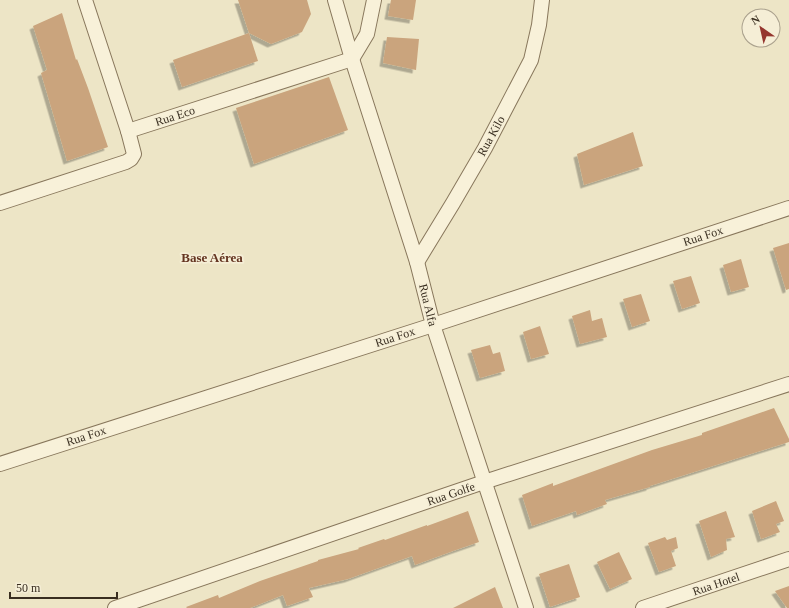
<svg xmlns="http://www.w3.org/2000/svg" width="789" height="608" font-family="Georgia,serif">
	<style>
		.building { fill: #caa47d; filter: url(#shadow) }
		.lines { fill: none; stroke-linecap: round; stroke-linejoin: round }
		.street-casing { stroke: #88775c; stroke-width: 16 }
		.street { stroke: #f8f1d9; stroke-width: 14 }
		.labels { text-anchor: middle; stroke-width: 3.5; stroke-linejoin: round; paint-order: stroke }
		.street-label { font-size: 12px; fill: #392e20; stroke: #f5eed6 }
		.neighbourhood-label { font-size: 13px; font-weight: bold; fill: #643420; stroke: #f5eed6 }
	</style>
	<defs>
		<filter id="shadow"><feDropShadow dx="-3.5" dy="3.5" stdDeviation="0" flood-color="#0004"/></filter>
	</defs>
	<rect width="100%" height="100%" fill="#ede5c6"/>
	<!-- building -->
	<g class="building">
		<path d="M238 0H307L311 14 302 32 271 44 249 33Z"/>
		<path d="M391 0H416L413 20 388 16Z"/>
		<path d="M62 13 76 60 77 59 88 88 108 147 67 161 41 73 47 70 33 26Z"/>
		<path d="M249 33 258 61 182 87 173 60Z"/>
		<path d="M387 37 419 39 416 70 383 63Z"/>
		<path d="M329 77 348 130 254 164 236 108Z"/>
		<path d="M633 132 643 166 584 185 577 154Z"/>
		<path d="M789 243V289L786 290 773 248Z"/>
		<path d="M741 259 749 287 731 292 723 265Z"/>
		<path d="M691 276 700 303 682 309 673 281Z"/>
		<path d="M641 294 650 321 632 327 623 299Z"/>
		<path d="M590 310 592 321 602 318 607 337 580 344 572 316Z"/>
		<path d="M540 326 549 354 531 359 523 332Z"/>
		<path d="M490 345 493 354 500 352 505 371 480 378 471 350Z"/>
		<path d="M774 408 789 439V442L650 486V487L605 500 607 504 577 515 576 511 532 526 522 495 553 483V486L652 450 702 435V433Z"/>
		<path d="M776 501 784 521 776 524 780 532 761 539 752 511Z"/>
		<path d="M468 511 479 542 453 551 415 565 412 556 348 579 309 588 313 597 287 606 283 595 250 608H187L186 607 218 595 219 598 260 581 318 561V560L359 549 358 548 384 539 385 540 427 525V526Z"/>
		<path d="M726 511 735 537 726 539 727 550 711 557 699 521Z"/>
		<path d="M665 537 667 540 676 537 678 548 671 551 676 566 659 572 648 543Z"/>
		<path d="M619 552 632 579 610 589 597 562Z"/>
		<path d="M569 564 580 597 550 607 539 574Z"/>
		<path d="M789 586V608H787L775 591Z"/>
		<path d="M495 587 503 608H453Z"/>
	</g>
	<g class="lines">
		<defs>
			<g id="street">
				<path d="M335 0 352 59 417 262 433 325 526 608"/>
				<path d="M128 131 352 59 367 34 374 0"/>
				<path d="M0 203 126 162 131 159 134 154 128 131 85 0"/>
				<path d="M417 262 453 203 485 148 531 60 539 25 542 0"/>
				<path d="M0 464 433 325 789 208"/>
				<path d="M115 608 484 482 789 384"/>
				<path d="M643 608 789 559"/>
			</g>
		</defs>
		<!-- street casing -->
		<use href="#street" class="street-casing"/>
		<!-- street -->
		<use href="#street" class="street"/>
	</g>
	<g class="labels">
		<!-- street labels -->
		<g class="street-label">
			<text transform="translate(175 116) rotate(-18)" y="4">Rua Eco</text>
			<text transform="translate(491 136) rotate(-61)" y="4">Rua Kilo</text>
			<text transform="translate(703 236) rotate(-18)" y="4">Rua Fox</text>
			<text transform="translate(428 305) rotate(76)" y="4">Rua Alfa</text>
			<text transform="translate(395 337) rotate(-18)" y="4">Rua Fox</text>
			<text transform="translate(86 436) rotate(-18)" y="4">Rua Fox</text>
			<text transform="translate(451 494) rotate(-19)" y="4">Rua Golfe</text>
			<text transform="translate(716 584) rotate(-19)" y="4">Rua Hotel</text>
		</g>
		<!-- neighbourhood labels -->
		<g class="neighbourhood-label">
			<text x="212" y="262">Base Aérea</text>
		</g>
	</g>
	<!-- north arrow -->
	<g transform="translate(761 28) rotate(326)"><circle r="19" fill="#f5eed6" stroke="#aaa18d"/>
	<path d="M0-3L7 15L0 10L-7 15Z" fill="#95362e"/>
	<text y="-6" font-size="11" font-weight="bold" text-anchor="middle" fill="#392e20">N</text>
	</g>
	<!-- scale -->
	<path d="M10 592v6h107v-6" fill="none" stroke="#392e20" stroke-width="2"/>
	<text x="16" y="592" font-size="12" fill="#392e20" stroke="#f5eed6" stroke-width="3" paint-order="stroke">50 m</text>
</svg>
